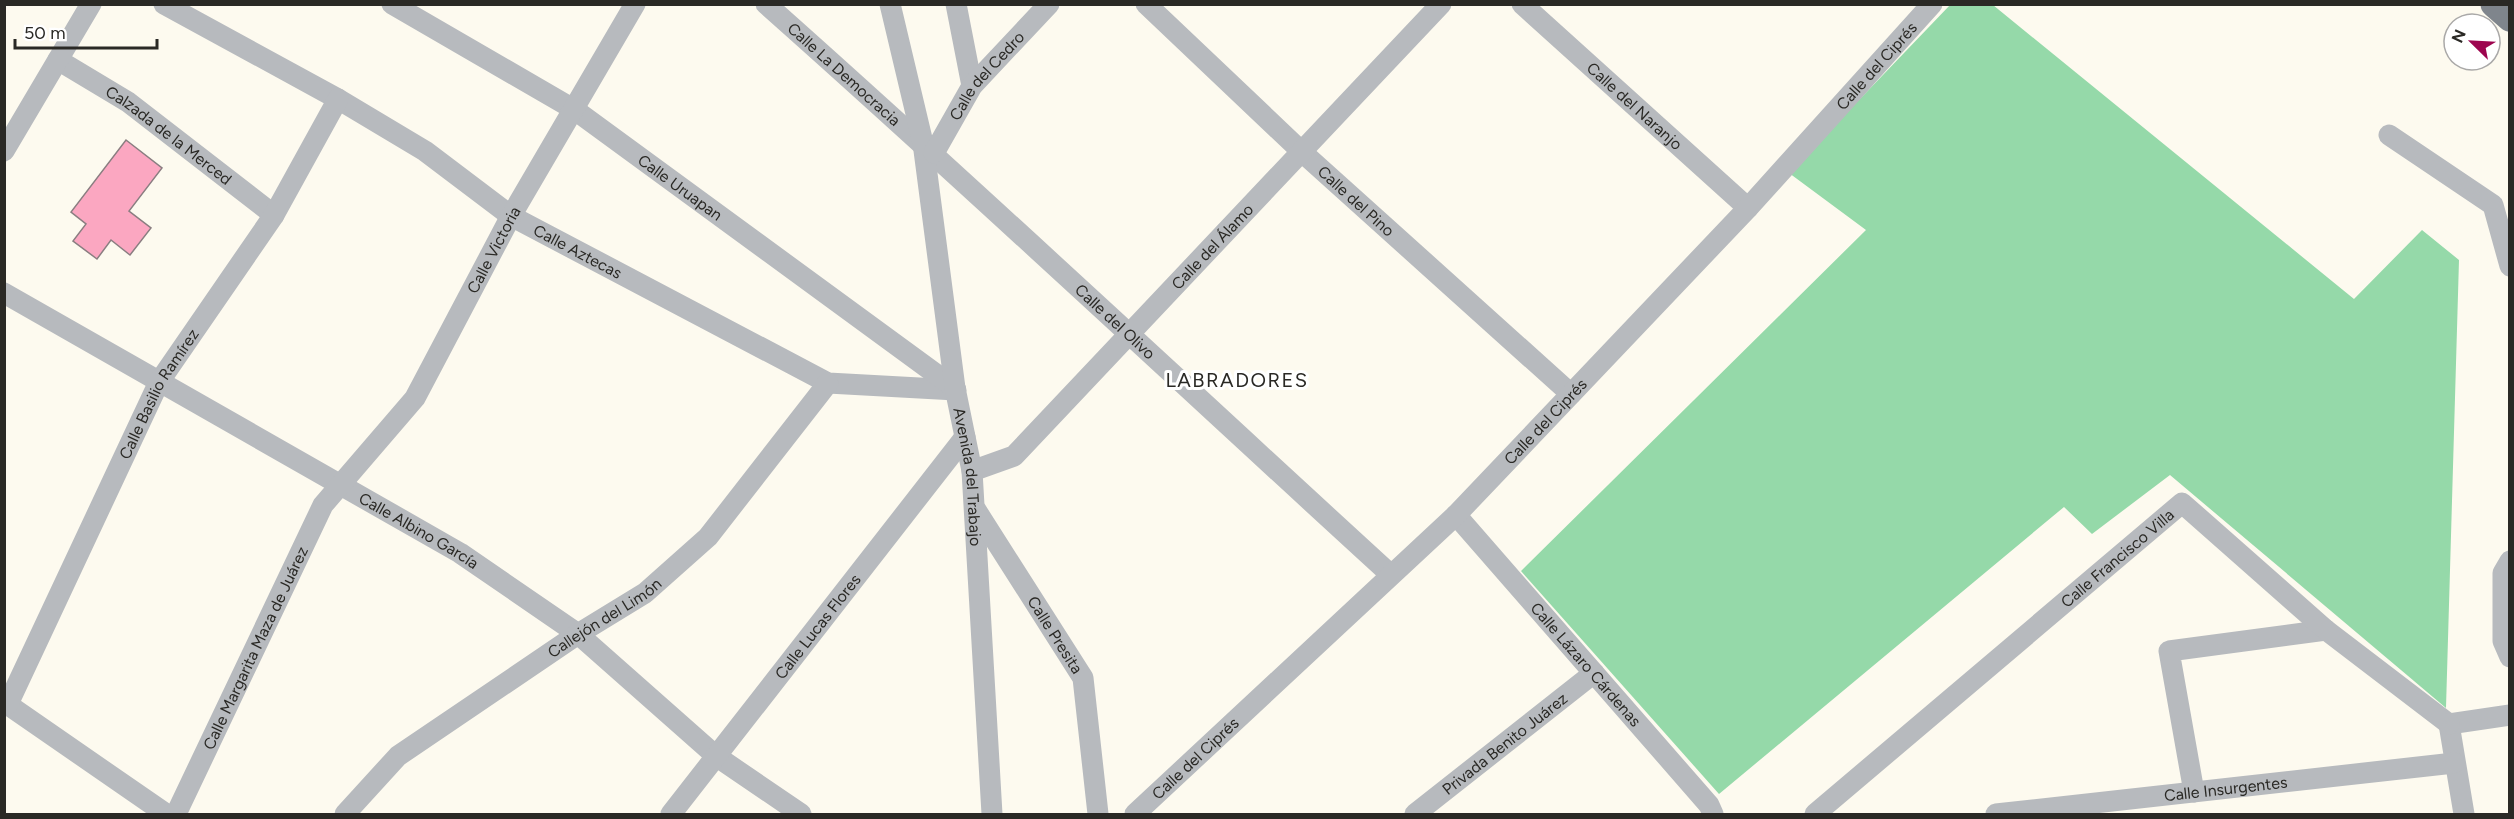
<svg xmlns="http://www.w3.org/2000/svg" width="2514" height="819" font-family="Figtree,sans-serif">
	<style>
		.green { fill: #95d9a9 }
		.building { fill: #fba7c1; stroke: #8a7e81; stroke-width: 1.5 }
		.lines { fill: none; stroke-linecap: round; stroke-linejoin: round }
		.minor { stroke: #b7babe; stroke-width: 21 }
		.major { stroke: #7f858c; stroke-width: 27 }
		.labels { text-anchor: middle; stroke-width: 6; stroke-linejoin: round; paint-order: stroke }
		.street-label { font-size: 16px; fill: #2a2925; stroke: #fff }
		.quarter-label { font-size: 20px; letter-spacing: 1.5px; fill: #2a2925; stroke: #fff }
	</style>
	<rect width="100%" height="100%" fill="#fdfaef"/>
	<!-- green -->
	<path class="green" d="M1950 5H1993L2354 299 2422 230 2459 260 2446 708 2170 475 2092 534 2064 507 1719 794 1521 571 1866 230 1789 173Z"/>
	<!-- building -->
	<path class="building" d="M126 140 162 168 129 211 151 228 130 255 111 240 97 259 73 241 86 224 71 212Z"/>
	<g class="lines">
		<!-- minor -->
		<g class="minor">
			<path id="s1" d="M164 4 338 99 425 151 511 216 828 383 956 390"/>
			<path id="s2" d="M392 4 575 110 955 388"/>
			<path id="s3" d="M766 4C977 191 1182 384 1390 574"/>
			<path id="s4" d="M890 4 923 143 955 388 972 471 992 814"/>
			<path d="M956 4 972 86"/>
			<path id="s5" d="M1146 4 1302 152 1571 394"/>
			<path id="s6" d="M1522 4 1748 208"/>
			<path id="s7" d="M58 60 128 102 274 215"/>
			<path d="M2389 135 2493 205 2510 266"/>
			<path d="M4 151 91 4"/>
			<path id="s8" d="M934 153 972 86 1049 4"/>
			<path id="s9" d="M4 293 460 553 578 634 716 756 801 814"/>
			<path id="s10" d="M972 471 1014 456 1441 4"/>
			<path id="s11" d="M976 510 1083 678 1098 814"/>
			<path id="s12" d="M1456 515 1709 805 1713 814"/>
			<path d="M2510 561 2503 573V641L2510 657"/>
			<path d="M4 702 166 814"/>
			<path id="s13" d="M8 704 159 382 274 215 338 99"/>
			<path d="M2449 724 2464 814"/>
			<path d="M2449 724 2510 715"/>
			<path d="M2194 792 2169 651 2326 630"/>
			<path id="s14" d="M176 814 323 505 415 398 511 216 635 4"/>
			<path id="s15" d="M345 814 398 756 578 634 645 593 708 537 828 383"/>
			<path id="s16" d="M671 814 965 437"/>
			<path id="s17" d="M1135 814 1456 515 1748 208 1932 4"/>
			<path id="s18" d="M1415 814 1594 673"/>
			<path id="s19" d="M1815 814 2182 503 2326 630 2449 724"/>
			<path id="s20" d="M1996 814 2454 763"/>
		</g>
		<!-- major -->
		<path class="major" d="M2494 4 2510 18"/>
	</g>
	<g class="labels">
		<!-- street labels -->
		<g class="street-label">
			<text dy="6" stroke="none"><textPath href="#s17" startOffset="1054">Calle del Ciprés</textPath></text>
			<text dy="6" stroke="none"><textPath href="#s3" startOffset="105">Calle La Democracia</textPath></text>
			<text dy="6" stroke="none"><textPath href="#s8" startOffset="94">Calle del Cedro</textPath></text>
			<text dy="6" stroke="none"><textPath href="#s6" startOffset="152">Calle del Naranjo</textPath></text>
			<text dy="6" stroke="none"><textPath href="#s7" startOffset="134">Calzada de la Merced</textPath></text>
			<text dy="6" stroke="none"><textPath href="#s2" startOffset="342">Calle Uruapan</textPath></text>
			<text dy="6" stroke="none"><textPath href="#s5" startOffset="288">Calle del Pino</textPath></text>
			<text dy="6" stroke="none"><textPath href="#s10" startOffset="333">Calle del Álamo</textPath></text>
			<text dy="6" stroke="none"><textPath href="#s14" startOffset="651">Calle Victoria</textPath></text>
			<text dy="6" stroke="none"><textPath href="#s1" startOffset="483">Calle Aztecas</textPath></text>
			<text dy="6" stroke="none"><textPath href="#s3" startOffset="472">Calle del Olivo</textPath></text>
			<text dy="6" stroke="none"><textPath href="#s13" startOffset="345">Calle Basilio Ramírez</textPath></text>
			<text dy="6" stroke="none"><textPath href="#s17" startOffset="568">Calle del Ciprés</textPath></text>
			<text dy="6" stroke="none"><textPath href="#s4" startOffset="480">Avenida del Trabajo</textPath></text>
			<text dy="6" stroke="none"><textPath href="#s9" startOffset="478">Calle Albino García</textPath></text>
			<text dy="6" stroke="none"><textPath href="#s19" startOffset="396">Calle Francisco Villa</textPath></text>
			<text dy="6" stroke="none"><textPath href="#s15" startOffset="327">Callejón del Limón</textPath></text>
			<text dy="6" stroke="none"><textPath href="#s16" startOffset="238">Calle Lucas Flores</textPath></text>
			<text dy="6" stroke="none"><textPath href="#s11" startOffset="148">Calle Presita</textPath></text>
			<text dy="6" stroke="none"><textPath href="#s14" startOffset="184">Calle Margarita Maza de Juárez</textPath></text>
			<text dy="6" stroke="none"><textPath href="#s12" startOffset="198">Calle Lázaro Cárdenas</textPath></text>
			<text dy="6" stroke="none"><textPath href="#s18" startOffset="114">Privada Benito Juárez</textPath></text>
			<text dy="6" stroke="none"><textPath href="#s17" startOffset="82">Calle del Ciprés</textPath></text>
			<text dy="6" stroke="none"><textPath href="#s20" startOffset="231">Calle Insurgentes</textPath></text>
		</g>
		<!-- quarter labels -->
		<g class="quarter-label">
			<text x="1237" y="387">LABRADORES</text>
		</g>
	</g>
	<!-- border -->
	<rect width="2514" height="819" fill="none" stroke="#2a2925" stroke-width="12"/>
	<!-- north arrow -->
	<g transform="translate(2472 42) rotate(294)"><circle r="28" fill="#ffffff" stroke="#aaa9a8" stroke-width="1.5"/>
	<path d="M0-4.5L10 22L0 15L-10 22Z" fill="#9d054f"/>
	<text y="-9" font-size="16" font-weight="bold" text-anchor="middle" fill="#2a2925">N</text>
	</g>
	<!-- scale -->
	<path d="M15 39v9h142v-9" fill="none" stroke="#2a2925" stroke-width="3"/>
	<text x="24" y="39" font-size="18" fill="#2a2925" stroke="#ffffff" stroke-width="4.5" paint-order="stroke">50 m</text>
</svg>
